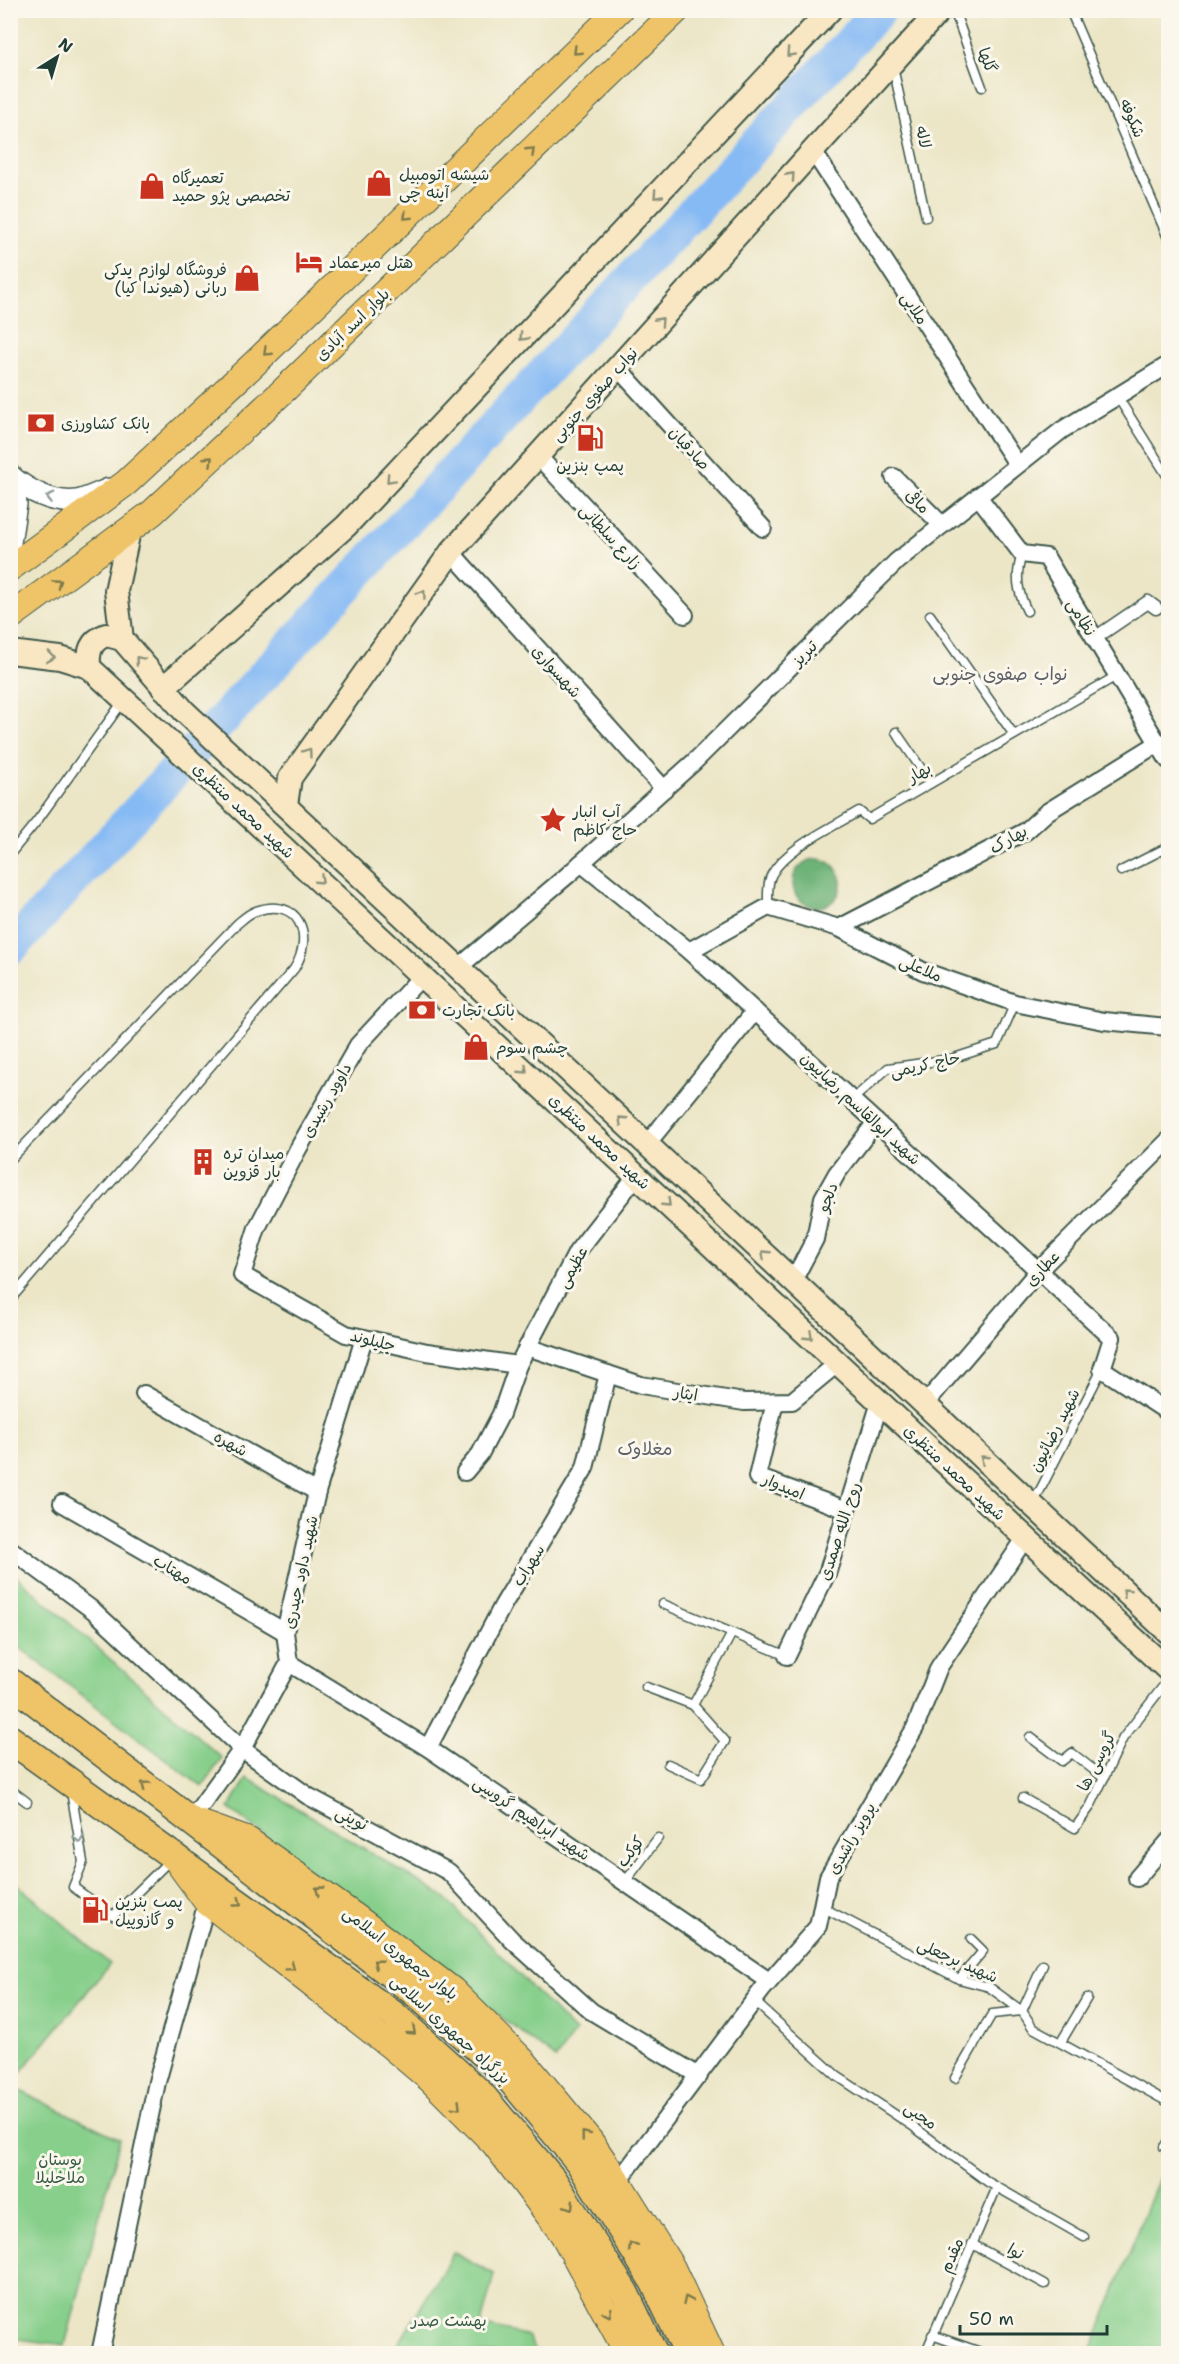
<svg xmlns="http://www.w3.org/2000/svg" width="1179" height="2364" font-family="'Shantell Sans','Playpen Sans Arabic',sans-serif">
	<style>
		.green { fill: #87cf8b; stroke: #538660; stroke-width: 1.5 }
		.forest { fill: #6db277; stroke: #467856; stroke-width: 1.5 }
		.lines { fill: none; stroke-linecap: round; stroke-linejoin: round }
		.river { stroke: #86baf4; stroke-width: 34 }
		.service-casing { stroke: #3e564a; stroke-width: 11 }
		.pedestrian-casing { stroke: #3e564a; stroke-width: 15 }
		.minor-casing { stroke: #3e564a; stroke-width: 20 }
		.tertiary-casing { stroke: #3e564a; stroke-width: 24 }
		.secondary-casing { stroke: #3e564a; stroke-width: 26 }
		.primary-casing { stroke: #3e564a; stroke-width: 28 }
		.trunk-casing { stroke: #3e564a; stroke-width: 30 }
		.service { stroke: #fff; stroke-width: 8 }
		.pedestrian { stroke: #fff; stroke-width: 12 }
		.minor { stroke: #fff; stroke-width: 16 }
		.tertiary { stroke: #fff; stroke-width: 21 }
		.secondary { stroke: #f9e7c3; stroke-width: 22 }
		.primary { stroke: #efc469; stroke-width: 26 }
		.trunk { stroke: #efc469; stroke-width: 27 }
		.oneway { stroke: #7d7a4c }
		.oneway2 { stroke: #8c927c }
		.oneway3 { stroke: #8f9e9a }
		.labels { text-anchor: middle; stroke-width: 6; stroke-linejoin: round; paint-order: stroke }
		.street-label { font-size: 16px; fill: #1f3d34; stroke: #fbf7ec }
		.poi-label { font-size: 16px; fill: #1f3d34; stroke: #fbf7ec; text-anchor: start }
		.park-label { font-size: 16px; fill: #345a45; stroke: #fbf7ec }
		.neighbourhood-label { font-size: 18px; fill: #5e6268; stroke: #fbf7ec }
	</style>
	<rect width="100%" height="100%" fill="#fbf7ec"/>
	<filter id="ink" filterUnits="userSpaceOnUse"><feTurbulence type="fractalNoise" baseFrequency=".0167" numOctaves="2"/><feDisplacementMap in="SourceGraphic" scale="12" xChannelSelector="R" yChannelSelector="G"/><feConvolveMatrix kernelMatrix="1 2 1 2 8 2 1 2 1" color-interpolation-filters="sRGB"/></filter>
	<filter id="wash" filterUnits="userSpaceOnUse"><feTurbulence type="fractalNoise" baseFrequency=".008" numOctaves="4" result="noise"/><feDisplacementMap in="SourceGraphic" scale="24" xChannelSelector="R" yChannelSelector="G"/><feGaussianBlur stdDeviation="1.35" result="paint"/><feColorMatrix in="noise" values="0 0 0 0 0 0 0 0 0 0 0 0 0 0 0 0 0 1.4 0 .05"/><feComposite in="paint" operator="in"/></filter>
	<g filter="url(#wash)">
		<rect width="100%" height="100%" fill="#ece6c7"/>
		<!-- green -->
		<g class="green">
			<path d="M15 1575 222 1758 202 1787 11 1641V1587Z"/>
			<path d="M247 1778 443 1896 575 2032 556 2059 229 1808Z"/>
			<path d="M10 1878 110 1964 11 2084H10Z"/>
			<path d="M10 2086 120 2139 65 2345 11 2338Z"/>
			<path d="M1163 2168 1168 2170V2353H1090Z"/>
			<path d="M454 2252 494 2274 481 2325 528 2336 536 2353H393Z"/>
		</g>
		<!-- forest -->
		<circle class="forest" cx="817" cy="883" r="24"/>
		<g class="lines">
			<!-- river -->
			<path class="river" d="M10 949 880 10"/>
		</g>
	</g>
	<g filter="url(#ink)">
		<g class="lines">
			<defs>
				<g id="service">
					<path d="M954 10 982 87"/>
					<path d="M1070 10 1168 238"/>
					<path d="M893 67 926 217"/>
					<path d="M1117 396 1168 477"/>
					<path d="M1022 554C1015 575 1017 591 1027 611"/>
					<path d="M930 615 1014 735"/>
					<path d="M896 732 931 783"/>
					<path d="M10 854 37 821 124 700"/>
					<path d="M1121 871 1168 847"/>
					<path d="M768 907C768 897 767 882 772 874 786 848 833 827 859 811L869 819 1118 675"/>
					<path d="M852 1100 888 1068 951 1059 997 1044 1015 1003"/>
					<path d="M10 1160 237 924C243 919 249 913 256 911 299 896 315 936 294 969L10 1300"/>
					<path d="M1033 1504 1102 1369"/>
					<path d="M663 1604 787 1656"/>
					<path d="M646 1687 693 1705 732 1633"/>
					<path d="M1030 1737 1062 1761 1072 1753 1104 1778"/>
					<path d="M668 1764 701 1779 725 1741 693 1705"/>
					<path d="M10 1789 27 1802"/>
					<path d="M71 1791 83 1862 73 1887 113 1916 172 1858"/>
					<path d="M1023 1798 1075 1828 1090 1807 1123 1738 1168 1680"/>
					<path d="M625 1882 658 1838"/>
					<path d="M822 1907 959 1979 989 1987 1022 2011 1033 2028 1168 2102"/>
					<path d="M959 1979 983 1951 971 1939"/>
					<path d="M754 2001 837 2076 914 2127 988 2182 1084 2237"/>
					<path d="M1061 2042 1087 1998"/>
					<path d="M955 2078 992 2014 1022 2011 1043 1965"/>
					<path d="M1164 2147 1168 2141"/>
					<path d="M972 2244 1045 2284"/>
					<path d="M932 2335 986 2354"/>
					<path d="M925 2354 997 2187"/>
				</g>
				<path id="pedestrian" d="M1095 638 1148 602 1156 608"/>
				<g id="minor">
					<path d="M813 151 1017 464"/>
					<path d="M618 368 763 528"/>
					<path d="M538 456 685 615"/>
					<path d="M894 477 942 525"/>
					<path d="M978 496 1022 554 1046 557 1168 760"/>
					<path d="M451 552 664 789"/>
					<path d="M581 863 689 951 1112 1338 1102 1369 1168 1412"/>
					<path d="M839 928 1026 831 1047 812 1160 742"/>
					<path d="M689 951 768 907 839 928 923 971 1015 1003 1104 1021 1168 1027"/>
					<path d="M459 967 569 874 694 762 897 561 1062 430 1168 365"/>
					<path d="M422 976 358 1045 298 1149 257 1228 242 1275 346 1334 427 1352 518 1365"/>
					<path d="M647 1144 755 1011"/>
					<path d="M793 1281 815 1239 823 1198 837 1173 876 1122"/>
					<path d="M527 1347 641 1385 744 1402 792 1401 838 1363"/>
					<path d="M144 1394 317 1492"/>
					<path d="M775 1402 757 1477 847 1510"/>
					<path d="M925 1404 1039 1270 1168 1141"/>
					<path d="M465 1472 480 1454 501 1414 518 1365 577 1252 637 1175"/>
					<path d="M62 1503 285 1632"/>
					<path d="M10 1549 94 1611 242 1749 308 1796 449 1872 512 1940 591 2011 699 2076"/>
					<path d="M787 1656 828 1571 880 1402"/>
					<path d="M289 1663 428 1748 769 1981"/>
					<path d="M428 1748 503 1605 585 1468 608 1374"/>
					<path d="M191 1820 242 1749 289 1663 285 1632 317 1492 364 1338"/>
					<path d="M1137 1878 1168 1842"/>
					<path d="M618 2182 762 1990 818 1926 828 1877 915 1728 939 1667 1026 1537"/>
					<path d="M100 2354 157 2082 207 1902"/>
				</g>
				<g id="tertiary">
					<path d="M10 476C28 490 53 504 77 501 87 499 99 493 109 489"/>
					<path d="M10 543 16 504 12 477"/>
				</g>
				<g id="secondary">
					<path d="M129 531 116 591 122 639 184 711 1168 1632"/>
					<path d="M10 652 60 658 89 667 1168 1670"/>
					<path d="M89 667C88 652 90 641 106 635L122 639"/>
					<path d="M163 688 346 526 830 10"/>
					<path d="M286 805 290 778 451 552 940 10"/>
				</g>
				<g id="primary">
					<path d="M10 568 126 483 255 363 619 10"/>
					<path d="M10 617 152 513 282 392 677 10"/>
					<path d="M199 1823 249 1841 357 1918 452 1990 525 2063 590 2141 618 2182 672 2268 712 2354"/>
					<path d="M179 1864 207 1902 392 2047 431 2080 494 2143 563 2234 628 2354"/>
				</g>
				<g id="trunk">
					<path d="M10 1682 414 1992 504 2072 579 2162 654 2282 688 2354"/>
					<path d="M10 1739 394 2015 480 2093 553 2180 625 2293 654 2354"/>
				</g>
			</defs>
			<!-- service casing -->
			<use href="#service" class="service-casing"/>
			<!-- pedestrian casing -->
			<use href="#pedestrian" class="pedestrian-casing"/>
			<!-- minor casing -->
			<use href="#minor" class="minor-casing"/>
			<!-- tertiary casing -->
			<use href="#tertiary" class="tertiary-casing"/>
			<!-- secondary casing -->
			<use href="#secondary" class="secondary-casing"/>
			<!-- primary casing -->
			<use href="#primary" class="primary-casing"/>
			<!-- trunk casing -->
			<use href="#trunk" class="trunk-casing"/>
			<!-- service -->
			<use href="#service" class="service"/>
			<!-- pedestrian -->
			<use href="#pedestrian" class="pedestrian"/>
			<!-- minor -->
			<use href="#minor" class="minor"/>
			<!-- tertiary -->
			<use href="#tertiary" class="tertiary"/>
			<!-- secondary -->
			<use href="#secondary" class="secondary"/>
			<!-- primary -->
			<use href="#primary" class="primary"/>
			<!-- trunk -->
			<use href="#trunk" class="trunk"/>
		</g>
		<!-- one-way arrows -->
		<defs><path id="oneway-chevron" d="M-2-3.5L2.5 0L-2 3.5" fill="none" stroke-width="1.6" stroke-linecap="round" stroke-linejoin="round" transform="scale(1.5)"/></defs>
		<g class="oneway">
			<use href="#oneway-chevron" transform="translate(577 51) rotate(136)"/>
			<use href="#oneway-chevron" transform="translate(531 151) rotate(-44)"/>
			<use href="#oneway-chevron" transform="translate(407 216) rotate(136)"/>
			<use href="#oneway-chevron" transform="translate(267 352) rotate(136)"/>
			<use href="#oneway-chevron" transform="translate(209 460) rotate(-43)"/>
			<use href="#oneway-chevron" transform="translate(58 583) rotate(-36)"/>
			<use href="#oneway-chevron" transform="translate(145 1785) rotate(-143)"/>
			<use href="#oneway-chevron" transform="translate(319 1890) rotate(-144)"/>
			<use href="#oneway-chevron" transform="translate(238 1903) rotate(36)"/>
			<use href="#oneway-chevron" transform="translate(377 1963) rotate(-142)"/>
			<use href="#oneway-chevron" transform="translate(291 1967) rotate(37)"/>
			<use href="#oneway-chevron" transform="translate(412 2031) rotate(42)"/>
			<use href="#oneway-chevron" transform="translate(457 2106) rotate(45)"/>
			<use href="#oneway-chevron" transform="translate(585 2135) rotate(-129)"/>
			<use href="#oneway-chevron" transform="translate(570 2206) rotate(58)"/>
			<use href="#oneway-chevron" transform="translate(632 2246) rotate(-122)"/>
			<use href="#oneway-chevron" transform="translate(687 2300) rotate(-115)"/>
			<use href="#oneway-chevron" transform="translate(608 2313) rotate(63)"/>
		</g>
		<g class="oneway2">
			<use href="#oneway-chevron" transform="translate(790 53) rotate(133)"/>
			<use href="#oneway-chevron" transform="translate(791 176) rotate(-48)"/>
			<use href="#oneway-chevron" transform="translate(657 195) rotate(133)"/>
			<use href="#oneway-chevron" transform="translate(660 321) rotate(-48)"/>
			<use href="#oneway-chevron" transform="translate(523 337) rotate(133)"/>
			<use href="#oneway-chevron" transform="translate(390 479) rotate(133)"/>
			<use href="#oneway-chevron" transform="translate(422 594) rotate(-54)"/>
			<use href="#oneway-chevron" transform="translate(51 657) rotate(8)"/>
			<use href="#oneway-chevron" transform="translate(139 660) rotate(-130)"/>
			<use href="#oneway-chevron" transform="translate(308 752) rotate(-54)"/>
			<use href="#oneway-chevron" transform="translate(320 880) rotate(43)"/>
			<use href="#oneway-chevron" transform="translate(524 1070) rotate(43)"/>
			<use href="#oneway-chevron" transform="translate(622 1120) rotate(-137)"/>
			<use href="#oneway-chevron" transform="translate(667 1203) rotate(43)"/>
			<use href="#oneway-chevron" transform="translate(765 1254) rotate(-137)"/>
			<use href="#oneway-chevron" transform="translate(809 1336) rotate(43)"/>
			<use href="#oneway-chevron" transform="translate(984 1459) rotate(-137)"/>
			<use href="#oneway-chevron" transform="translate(1126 1592) rotate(-137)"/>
		</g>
		<g class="oneway3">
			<use href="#oneway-chevron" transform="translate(50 497) rotate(-165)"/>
			<use href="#oneway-chevron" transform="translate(79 1839) rotate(80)"/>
		</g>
	</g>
	<!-- icons -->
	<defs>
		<symbol id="shop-bare" viewBox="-9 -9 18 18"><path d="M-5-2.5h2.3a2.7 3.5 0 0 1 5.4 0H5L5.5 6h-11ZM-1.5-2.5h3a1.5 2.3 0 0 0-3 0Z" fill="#c8321e" stroke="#fbf7ec" stroke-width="2.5" paint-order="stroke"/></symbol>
		<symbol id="hotel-bare" viewBox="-9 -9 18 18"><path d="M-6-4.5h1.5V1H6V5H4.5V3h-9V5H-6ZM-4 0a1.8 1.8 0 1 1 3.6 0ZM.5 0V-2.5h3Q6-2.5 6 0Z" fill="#c8321e" stroke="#fbf7ec" stroke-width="2.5" paint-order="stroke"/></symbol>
		<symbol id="bank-bare" viewBox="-9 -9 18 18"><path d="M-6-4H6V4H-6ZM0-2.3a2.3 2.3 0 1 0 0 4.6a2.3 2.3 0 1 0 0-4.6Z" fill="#c8321e" stroke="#fbf7ec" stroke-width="2.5" paint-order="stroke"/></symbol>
		<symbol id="fuel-bare" viewBox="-9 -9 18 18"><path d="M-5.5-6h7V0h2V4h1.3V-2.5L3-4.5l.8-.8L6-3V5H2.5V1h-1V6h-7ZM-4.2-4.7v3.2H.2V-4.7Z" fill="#c8321e" stroke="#fbf7ec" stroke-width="2.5" paint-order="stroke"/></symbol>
		<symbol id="sight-bare" viewBox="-9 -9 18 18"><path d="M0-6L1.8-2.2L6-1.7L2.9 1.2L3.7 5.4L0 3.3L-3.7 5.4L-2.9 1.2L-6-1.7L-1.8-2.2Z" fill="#c8321e" stroke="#fbf7ec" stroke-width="2.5" paint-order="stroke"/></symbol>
		<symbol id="building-bare" viewBox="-9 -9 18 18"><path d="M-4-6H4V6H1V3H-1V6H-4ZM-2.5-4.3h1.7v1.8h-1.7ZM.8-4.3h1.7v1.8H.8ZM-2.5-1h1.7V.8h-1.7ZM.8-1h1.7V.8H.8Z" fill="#c8321e" stroke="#fbf7ec" stroke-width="2.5" paint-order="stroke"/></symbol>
	</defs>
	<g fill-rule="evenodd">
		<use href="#shop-bare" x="360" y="164" width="38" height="38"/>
		<use href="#shop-bare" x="133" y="167" width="38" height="38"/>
		<use href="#hotel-bare" x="290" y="243" width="38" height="38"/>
		<use href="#shop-bare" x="228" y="259" width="38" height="38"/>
		<use href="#bank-bare" x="22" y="404" width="38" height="38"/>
		<use href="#fuel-bare" x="571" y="419" width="38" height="38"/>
		<use href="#sight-bare" x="534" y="801" width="38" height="38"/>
		<use href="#bank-bare" x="403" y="991" width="38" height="38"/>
		<use href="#shop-bare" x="457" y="1028" width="38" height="38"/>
		<use href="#building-bare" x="184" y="1143" width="38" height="38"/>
		<use href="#fuel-bare" x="76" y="1891" width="38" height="38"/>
	</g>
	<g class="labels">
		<!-- street labels -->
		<g class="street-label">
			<text transform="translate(988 60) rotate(70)" y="6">گلها</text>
			<text transform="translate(1133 118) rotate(67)" y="6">شکوفه</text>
			<text transform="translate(924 137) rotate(78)" y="6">لاله</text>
			<text transform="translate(915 308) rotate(57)" y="6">ملایی</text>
			<text transform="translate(352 324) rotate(-44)" y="6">بلوار اسد آبادی</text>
			<text transform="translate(594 394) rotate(-48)" y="6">نواب صفوی جنوبی</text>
			<text transform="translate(690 448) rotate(48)" y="6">صادقیان</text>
			<text transform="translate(918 501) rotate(45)" y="6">مافی</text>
			<text transform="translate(611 536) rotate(47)" y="6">زارع سلطانی</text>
			<text transform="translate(1082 617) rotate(59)" y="6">نظامی</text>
			<text transform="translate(804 653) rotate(-45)" y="6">تبریز</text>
			<text transform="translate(557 671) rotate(48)" y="6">شهسواری</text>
			<text transform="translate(919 772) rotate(-30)" y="6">بهار</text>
			<text transform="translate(244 810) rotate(43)" y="6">شهید محمد منتظری</text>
			<text transform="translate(1008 839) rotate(-30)" y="6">بهارک</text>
			<text transform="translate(921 968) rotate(23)" y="6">ملاعلی</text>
			<text transform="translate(925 1064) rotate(-12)" y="6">حاج کریمی</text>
			<text transform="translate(326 1100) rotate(-60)" y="6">داوود رشیدی</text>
			<text transform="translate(861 1108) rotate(43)" y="6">شهید ابوالقاسم رضاییون</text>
			<text transform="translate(600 1141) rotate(43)" y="6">شهید محمد منتظری</text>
			<text transform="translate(827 1197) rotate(-69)" y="6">دلجو</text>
			<text transform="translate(572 1267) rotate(-61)" y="6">عظیمی</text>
			<text transform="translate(1042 1268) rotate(-47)" y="6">عطاری</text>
			<text transform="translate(373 1340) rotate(14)" y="6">جلیلوند</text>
			<text transform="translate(686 1393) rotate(9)" y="6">ایثار</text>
			<text transform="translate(1054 1430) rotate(-63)" y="6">شهید رضائیون</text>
			<text transform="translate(231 1443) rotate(29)" y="6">شهره</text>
			<text transform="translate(955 1472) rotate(43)" y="6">شهید محمد منتظری</text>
			<text transform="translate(784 1486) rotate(23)" y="6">امیدوار</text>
			<text transform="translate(839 1531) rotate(-72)" y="6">روح الله صمدی</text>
			<text transform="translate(528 1565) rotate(-58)" y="6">سهراب</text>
			<text transform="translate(173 1569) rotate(31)" y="6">مهتاب</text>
			<text transform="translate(300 1572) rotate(-78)" y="6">شهید داود حیدری</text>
			<text transform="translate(1096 1761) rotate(-63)" y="6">گروسی ها</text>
			<text transform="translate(352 1818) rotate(27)" y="6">نوینی</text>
			<text transform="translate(532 1818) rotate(34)" y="6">شهید ابراهیم گروسی</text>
			<text transform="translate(851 1838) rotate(-60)" y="6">پرویز راشدی</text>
			<text transform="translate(630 1851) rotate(-53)" y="6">کوکب</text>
			<text transform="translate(401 1953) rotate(38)" y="6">بلوار جمهوری اسلامی</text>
			<text transform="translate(958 1960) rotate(24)" y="6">شهید برجعلی</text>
			<text transform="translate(451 2029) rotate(42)" y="6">بزرگراه جمهوری اسلامی</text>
			<text transform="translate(921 2115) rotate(35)" y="6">محبی</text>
			<text transform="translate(1016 2251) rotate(29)" y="6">نوا</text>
			<text transform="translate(951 2255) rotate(-66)" y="6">مقدم</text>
		</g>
		<!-- poi labels -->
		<g class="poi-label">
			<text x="399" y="180">شیشه اتومبیل<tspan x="399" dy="18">آینه چی</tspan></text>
			<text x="172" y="183">تعمیرگاه<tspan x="172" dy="18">تخصصی پژو حمید</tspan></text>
			<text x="329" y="268">هتل میرعماد</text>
			<text x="227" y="275" text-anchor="end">فروشگاه لوازم یدکی<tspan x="227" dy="18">ربانی (هیوندا کیا)</tspan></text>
			<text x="61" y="429">بانک کشاورزی</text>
			<text x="590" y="471" text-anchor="middle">پمپ بنزین</text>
			<text x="573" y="817">آب انبار<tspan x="573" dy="18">حاج کاظم</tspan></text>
			<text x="442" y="1016">بانک تجارت</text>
			<text x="496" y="1053">چشم سوم</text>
			<text x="223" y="1159">میدان تره<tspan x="223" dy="18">بار قزوین</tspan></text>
			<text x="115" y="1907">پمپ بنزین<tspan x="115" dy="18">و گازوپیل</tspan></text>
		</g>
		<!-- park labels -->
		<g class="park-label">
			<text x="60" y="2165">بوستان<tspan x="60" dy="18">ملاخلیلا</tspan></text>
			<text x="449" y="2326">بهشت صدر</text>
		</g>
		<!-- neighbourhood labels -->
		<g class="neighbourhood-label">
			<text x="1000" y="680">نواب صفوی جنوبی</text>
			<text x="645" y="1455">مغلاوک</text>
		</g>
	</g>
	<!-- margin -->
	<rect width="1179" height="2364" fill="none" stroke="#fbf7ec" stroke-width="36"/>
	<!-- north arrow -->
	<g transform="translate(57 57) rotate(37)" stroke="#fbf7ec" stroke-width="4.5" paint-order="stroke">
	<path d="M0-4.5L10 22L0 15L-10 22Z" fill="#1f3d34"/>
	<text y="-9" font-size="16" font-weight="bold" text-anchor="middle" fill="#1f3d34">N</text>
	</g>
	<!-- scale -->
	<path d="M960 2325v9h147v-9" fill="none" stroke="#1f3d34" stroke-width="3"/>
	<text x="969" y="2325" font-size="18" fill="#1f3d34" stroke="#fbf7ec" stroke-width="4.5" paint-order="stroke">50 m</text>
</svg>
